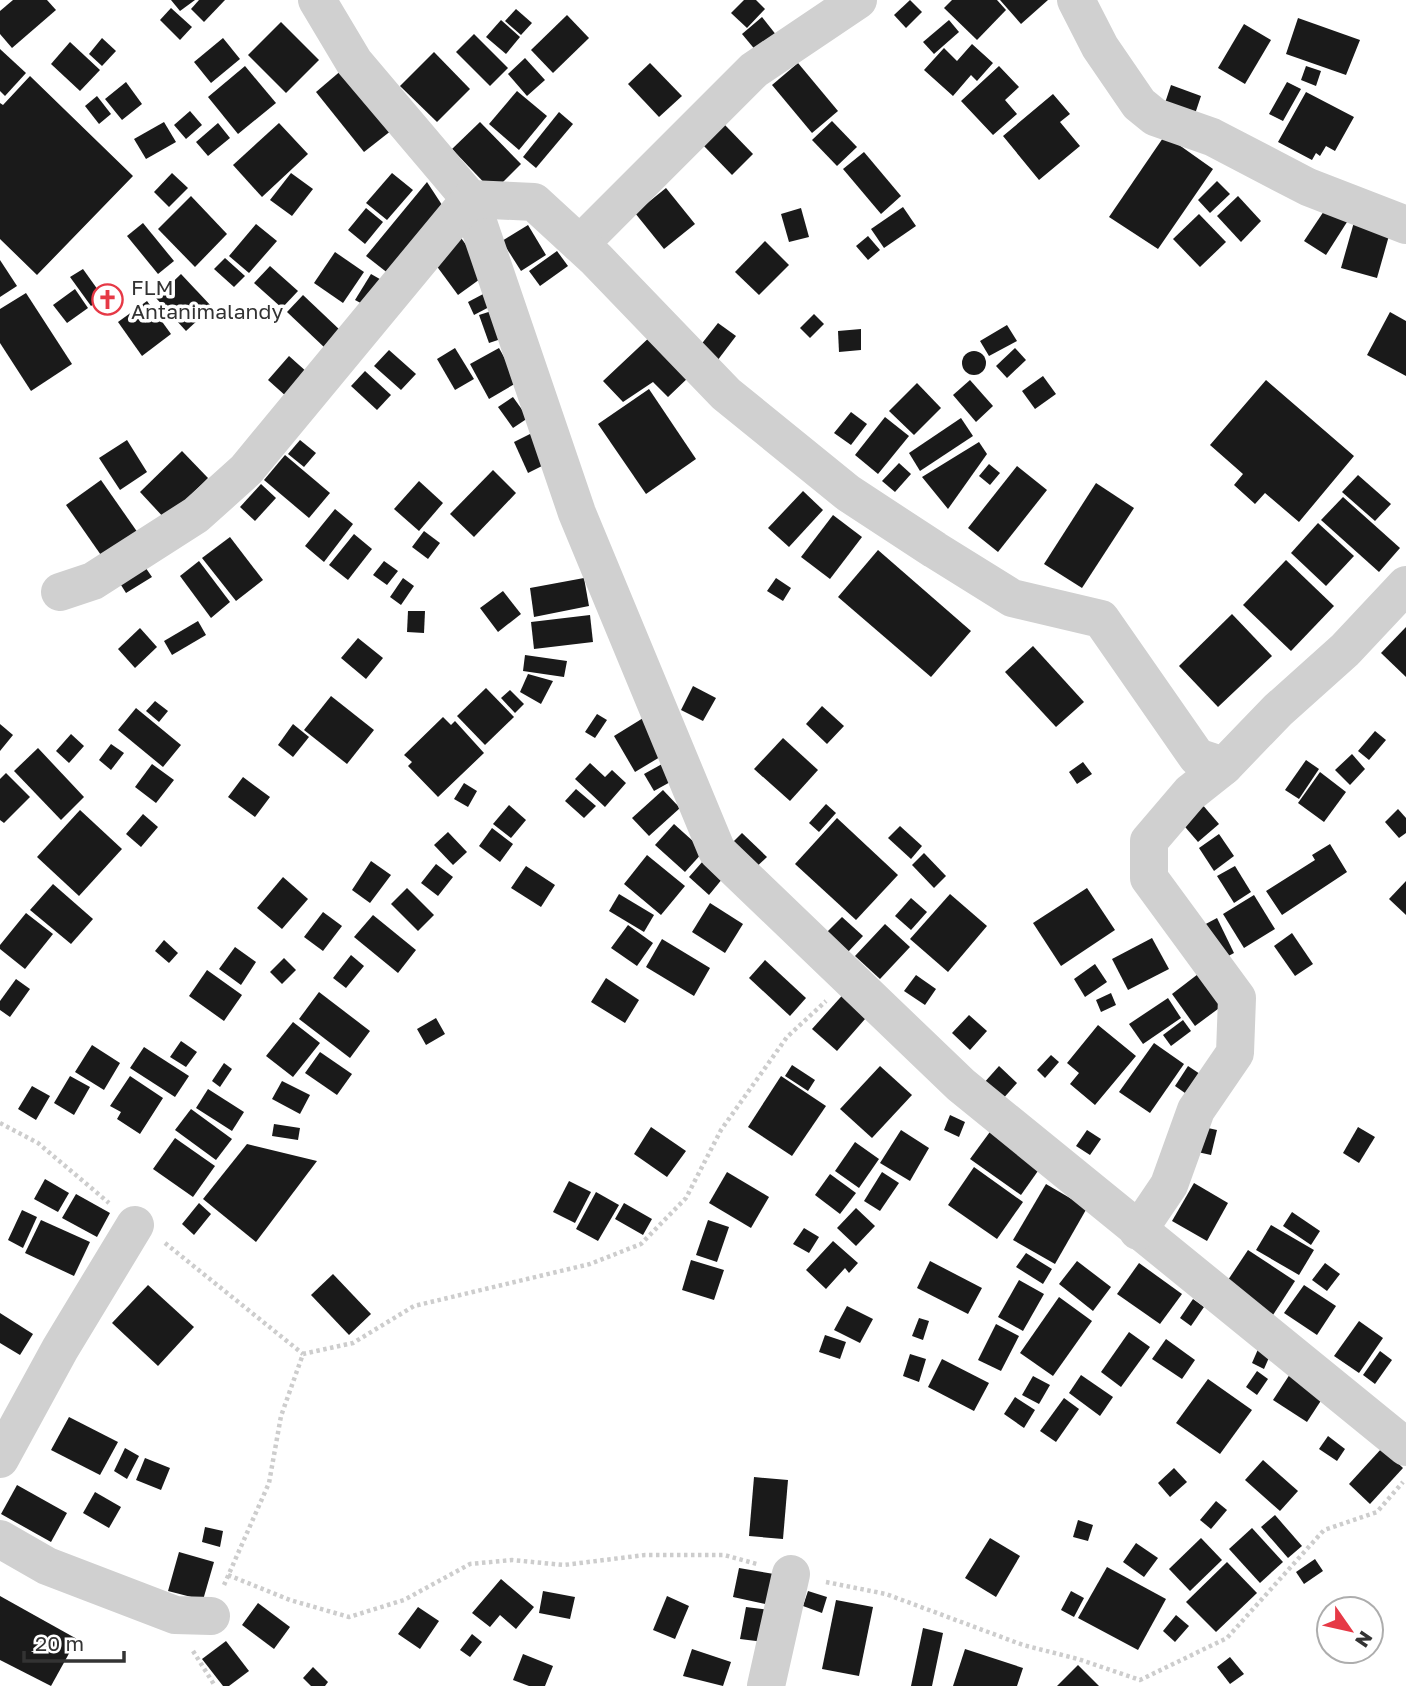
<svg xmlns="http://www.w3.org/2000/svg" width="1406" height="1686" font-family="'Golos Text',sans-serif">
	<style>
		.building { fill: #1a1a1a }
		.lines { fill: none; stroke-linecap: round; stroke-linejoin: round }
		.path { stroke: #cdcdcd; stroke-width: 4.5; stroke-dasharray: 3.5 3.5; stroke-linecap: butt }
		.minor { stroke: #d0d0d0; stroke-width: 38 }
		.labels { text-anchor: middle; stroke-width: 7; stroke-linejoin: round; paint-order: stroke }
		.poi-label { font-size: 21px; fill: #333; stroke: #fff; text-anchor: start }
	</style>
	<rect width="100%" height="100%" fill="#fff"/>
	<!-- building -->
	<g class="building">
		<path d="M13 0H47L56 10 12 48 0 34V11Z"/>
		<path d="M171 0H195L180 11Z"/>
		<path d="M199 0H225L204 22 191 9Z"/>
		<path d="M744 0H756L765 9 747 28 731 13Z"/>
		<path d="M910 0 922 12 906 28 894 15Z"/>
		<path d="M952 0H997L1006 10 977 40 944 8Z"/>
		<path d="M1000 0H1048L1021 24Z"/>
		<path d="M171 8 192 27 180 40 160 20Z"/>
		<path d="M516 9 532 23 521 35 505 21Z"/>
		<path d="M567 15 589 38 553 73 531 50Z"/>
		<path d="M762 17 777 36 757 52 742 34Z"/>
		<path d="M1298 18 1360 40 1346 75 1286 54Z"/>
		<path d="M501 20 520 37 506 54 486 37Z"/>
		<path d="M949 20 959 32 934 54 923 42Z"/>
		<path d="M281 22 319 60 286 93 248 55Z"/>
		<path d="M1244 24 1271 40 1245 84 1218 68Z"/>
		<path d="M474 34 508 68 490 86 456 52Z"/>
		<path d="M102 38 116 51 102 66 89 54Z"/>
		<path d="M223 38 240 59 211 83 194 62Z"/>
		<path d="M70 42 100 70 80 91 51 64Z"/>
		<path d="M972 44 993 63 977 81 971 75 953 96 924 70 944 48 957 61Z"/>
		<path d="M0 49 26 73 5 96 0 91Z"/>
		<path d="M434 52 470 89 437 122 400 86Z"/>
		<path d="M525 58 545 80 527 96 508 74Z"/>
		<path d="M650 63 682 96 659 117 628 84Z"/>
		<path d="M798 63 838 111 812 133 772 85Z"/>
		<path d="M245 66 276 103 238 134 208 97Z"/>
		<path d="M999 66 1019 87 1005 100 1017 114 993 135 961 101Z"/>
		<path d="M1306 66 1321 71 1316 86 1301 80Z"/>
		<path d="M343 69 392 130 364 152 316 92Z"/>
		<path d="M30 76 133 176 37 275 0 239V103L3 105Z"/>
		<path d="M126 82 142 104 122 120 105 99Z"/>
		<path d="M1287 82 1301 89 1283 121 1269 114Z"/>
		<path d="M1171 85 1201 96 1195 114 1165 103Z"/>
		<path d="M517 91 547 116 519 150 489 124Z"/>
		<path d="M1306 92 1354 117 1335 151 1326 146 1320 156 1316 153 1312 160 1278 142Z"/>
		<path d="M1053 94 1070 114 1060 122 1080 146 1039 180 1003 136Z"/>
		<path d="M97 96 111 114 99 124 85 106Z"/>
		<path d="M190 111 202 125 186 139 174 125Z"/>
		<path d="M559 112 573 124 536 168 523 157Z"/>
		<path d="M832 121 857 147 837 166 812 140Z"/>
		<path d="M164 122 176 142 146 159 134 139Z"/>
		<path d="M480 122 521 164 493 192 452 149Z"/>
		<path d="M218 123 230 138 208 156 196 142Z"/>
		<path d="M279 123 308 154 262 197 233 165Z"/>
		<path d="M724 124 753 154 732 175 703 145Z"/>
		<path d="M1165 135 1213 169 1158 249 1109 217Z"/>
		<path d="M864 152 901 196 881 214 843 169Z"/>
		<path d="M172 173 188 188 169 207 154 192Z"/>
		<path d="M291 173 313 189 292 216 270 200Z"/>
		<path d="M392 173 413 190 387 220 366 203Z"/>
		<path d="M1217 181 1230 194 1210 213 1198 200Z"/>
		<path d="M427 182 444 208 389 274 366 256Z"/>
		<path d="M666 188 695 224 664 249 635 213Z"/>
		<path d="M191 196 227 234 195 267 158 229Z"/>
		<path d="M1238 196 1261 221 1241 242 1217 216Z"/>
		<path d="M903 207 916 226 884 248 871 229Z"/>
		<path d="M366 208 383 222 365 244 348 230Z"/>
		<path d="M801 208 809 237 789 242 781 214Z"/>
		<path d="M1326 208 1347 222 1326 255 1304 241Z"/>
		<path d="M1199 214 1226 242 1200 267 1173 239Z"/>
		<path d="M1356 215 1392 225 1377 278 1341 268Z"/>
		<path d="M143 223 174 261 158 274 127 236Z"/>
		<path d="M256 224 277 241 249 273 229 256Z"/>
		<path d="M528 225 546 255 521 271 502 241Z"/>
		<path d="M459 235 487 274 458 295 430 257Z"/>
		<path d="M868 236 880 250 868 260 856 246Z"/>
		<path d="M765 241 789 265 759 295 735 272Z"/>
		<path d="M557 251 568 266 540 286 529 271Z"/>
		<path d="M335 252 364 272 343 303 314 283Z"/>
		<path d="M225 258 245 276 234 287 214 269Z"/>
		<path d="M0 260 17 286 0 297Z"/>
		<path d="M270 266 298 291 282 308 254 283Z"/>
		<path d="M83 269 103 297 91 306 70 277Z"/>
		<path d="M181 274 212 307 186 331 156 298Z"/>
		<path d="M371 274 385 282 370 308 355 300Z"/>
		<path d="M75 289 88 308 67 323 53 305Z"/>
		<path d="M487 292 493 305 474 315 468 302Z"/>
		<path d="M26 293 72 364 31 391 0 343V309Z"/>
		<path d="M303 295 341 331 325 348 287 312Z"/>
		<path d="M147 301 171 334 142 356 118 322Z"/>
		<path d="M501 308 510 336 489 343 479 315Z"/>
		<path d="M1390 312 1406 321V376L1367 355Z"/>
		<path d="M814 314 824 324 810 338 800 328Z"/>
		<path d="M718 323 736 336 714 365 696 351Z"/>
		<path d="M1007 325 1017 341 989 356 980 341Z"/>
		<path d="M861 329V350L839 352 838 331Z"/>
		<path d="M653 334 691 375 668 397 653 382 623 402 603 381Z"/>
		<path d="M455 348 474 379 455 390 437 359Z"/>
		<path d="M499 348 518 382 489 399 470 364Z"/>
		<path d="M1015 348 1026 360 1007 378 996 366Z"/>
		<path d="M389 350 416 374 401 390 374 366Z"/>
		<circle cx="974" cy="363" r="12"/>
		<path d="M289 356 308 373 287 397 268 380Z"/>
		<path d="M365 371 391 395 377 410 351 386Z"/>
		<path d="M1043 376 1056 394 1035 409 1022 391Z"/>
		<path d="M970 380 993 406 976 422 953 395Z"/>
		<path d="M1266 380 1354 456 1299 522 1265 493 1255 504 1234 485 1243 474 1210 445Z"/>
		<path d="M917 383 941 408 914 435 889 411Z"/>
		<path d="M649 389 696 459 646 494 598 424Z"/>
		<path d="M513 397 528 418 513 428 498 407Z"/>
		<path d="M851 412 867 424 851 445 834 433Z"/>
		<path d="M885 417 909 436 878 474 855 455Z"/>
		<path d="M961 418 973 436 920 471 909 453Z"/>
		<path d="M532 433 546 464 528 473 514 442Z"/>
		<path d="M127 440 147 472 120 490 99 458Z"/>
		<path d="M300 440 316 453 304 467 288 454Z"/>
		<path d="M979 442 987 454 948 509 922 477Z"/>
		<path d="M182 451 208 478 166 520 140 492Z"/>
		<path d="M285 455 330 493 309 518 264 480Z"/>
		<path d="M899 463 911 474 895 492 882 481Z"/>
		<path d="M989 464 1000 473 990 485 979 476Z"/>
		<path d="M1017 466 1047 490 998 552 968 528Z"/>
		<path d="M493 470 516 493 474 537 450 514Z"/>
		<path d="M1358 475 1391 504 1375 521 1342 492Z"/>
		<path d="M101 480 138 533 103 558 66 505Z"/>
		<path d="M419 481 443 503 419 531 394 509Z"/>
		<path d="M1096 483 1134 508 1082 588 1044 564Z"/>
		<path d="M261 484 276 498 255 521 240 507Z"/>
		<path d="M803 491 823 510 789 547 768 528Z"/>
		<path d="M1343 497 1400 548 1379 572 1321 520Z"/>
		<path d="M335 509 353 524 324 562 305 546Z"/>
		<path d="M833 515 862 537 830 579 801 557Z"/>
		<path d="M1318 523 1354 556 1326 586 1291 553Z"/>
		<path d="M424 531 440 543 428 559 412 547Z"/>
		<path d="M354 534 372 549 348 580 329 565Z"/>
		<path d="M230 537 263 580 236 601 202 558Z"/>
		<path d="M878 550 971 631 931 677 838 597Z"/>
		<path d="M1286 560 1334 606 1291 651 1243 605Z"/>
		<path d="M141 561 152 577 126 593 116 577Z"/>
		<path d="M199 561 230 602 211 618 180 576Z"/>
		<path d="M384 561 398 571 387 585 373 575Z"/>
		<path d="M403 578 414 586 401 605 390 597Z"/>
		<path d="M584 578 589 606 534 617 530 588Z"/>
		<path d="M776 578 791 588 783 601 767 591Z"/>
		<path d="M503 591 521 614 498 632 480 608Z"/>
		<path d="M408 611H425L424 633 407 632Z"/>
		<path d="M1232 614 1272 656 1218 707 1179 666Z"/>
		<path d="M590 615 593 642 534 649 531 622Z"/>
		<path d="M198 621 206 635 172 655 164 641Z"/>
		<path d="M1406 627V677L1381 653Z"/>
		<path d="M140 628 157 647 135 668 118 649Z"/>
		<path d="M358 638 383 658 366 679 341 658Z"/>
		<path d="M1033 646 1084 702 1056 727 1005 672Z"/>
		<path d="M525 655 567 661 564 677 523 671Z"/>
		<path d="M528 674 553 681 541 704 520 692Z"/>
		<path d="M693 686 716 698 703 721 681 710Z"/>
		<path d="M486 688 514 717 485 745 457 716Z"/>
		<path d="M510 690 524 704 515 713 501 698Z"/>
		<path d="M331 696 374 730 347 764 304 730Z"/>
		<path d="M155 701 168 711 159 722 146 711Z"/>
		<path d="M822 706 844 726 827 744 806 724Z"/>
		<path d="M136 708 181 745 163 767 118 730Z"/>
		<path d="M597 714 607 720 595 738 585 732Z"/>
		<path d="M648 715 670 751 635 772 614 736Z"/>
		<path d="M443 717 451 725 455 721 484 753 438 797 408 766 412 762 404 755Z"/>
		<path d="M0 724 13 735 0 751Z"/>
		<path d="M293 724 309 737 293 757 278 745Z"/>
		<path d="M1375 731 1386 740 1369 760 1358 751Z"/>
		<path d="M71 734 84 746 69 763 56 751Z"/>
		<path d="M783 738 818 770 790 801 754 769Z"/>
		<path d="M111 744 124 753 111 770 99 760Z"/>
		<path d="M38 748 84 797 61 820 14 771Z"/>
		<path d="M1352 754 1365 769 1350 785 1335 770Z"/>
		<path d="M671 759 681 776 654 791 644 774Z"/>
		<path d="M1306 760 1319 769 1299 799 1285 790Z"/>
		<path d="M1083 762 1092 774 1077 784 1069 772Z"/>
		<path d="M590 763 605 777 612 770 626 783 605 807 575 779Z"/>
		<path d="M152 764 174 780 156 803 135 787Z"/>
		<path d="M1320 772 1346 792 1324 822 1298 803Z"/>
		<path d="M6 773 30 797 4 823 0 820V779Z"/>
		<path d="M243 777 270 797 255 817 228 797Z"/>
		<path d="M464 783 477 791 468 807 454 799Z"/>
		<path d="M576 789 596 806 584 818 565 801Z"/>
		<path d="M663 790 680 808 649 836 632 818Z"/>
		<path d="M1201 803 1219 824 1198 842 1180 821Z"/>
		<path d="M826 804 836 813 819 832 809 823Z"/>
		<path d="M509 805 526 820 511 838 493 824Z"/>
		<path d="M1398 809 1406 818V833L1399 838 1385 822Z"/>
		<path d="M80 810 122 849 79 896 37 857Z"/>
		<path d="M143 814 158 827 141 847 126 834Z"/>
		<path d="M837 818 898 875 856 920 795 864Z"/>
		<path d="M674 824 704 851 685 872 655 845Z"/>
		<path d="M900 826 922 846 911 859 888 838Z"/>
		<path d="M492 828 513 844 500 862 479 846Z"/>
		<path d="M448 832 467 852 453 865 434 845Z"/>
		<path d="M742 833 767 857 751 872 727 848Z"/>
		<path d="M1219 834 1234 856 1214 871 1199 848Z"/>
		<path d="M1330 844 1347 872 1282 915 1266 891 1315 860 1312 855Z"/>
		<path d="M924 853 946 876 934 888 912 865Z"/>
		<path d="M647 855 685 886 661 915 624 884Z"/>
		<path d="M371 861 391 875 370 903 352 890Z"/>
		<path d="M703 861 723 878 709 895 689 877Z"/>
		<path d="M436 864 453 877 438 896 421 883Z"/>
		<path d="M526 866 555 885 541 907 511 888Z"/>
		<path d="M1235 866 1251 892 1234 903 1217 876Z"/>
		<path d="M283 877 308 899 282 929 257 908Z"/>
		<path d="M1406 881V915L1389 899Z"/>
		<path d="M53 884 93 919 71 944 30 910Z"/>
		<path d="M407 888 434 915 418 931 391 904Z"/>
		<path d="M1087 888 1115 930 1061 966 1033 923Z"/>
		<path d="M619 894 654 915 644 932 609 911Z"/>
		<path d="M950 894 987 926 948 972 910 939Z"/>
		<path d="M1254 895 1275 929 1244 948 1223 914Z"/>
		<path d="M911 898 927 912 911 930 895 916Z"/>
		<path d="M710 903 743 924 725 953 692 932Z"/>
		<path d="M323 912 342 926 323 951 304 937Z"/>
		<path d="M26 913 53 934 25 969 0 949V945Z"/>
		<path d="M373 915 416 950 398 973 354 937Z"/>
		<path d="M842 917 863 936 848 952 827 932Z"/>
		<path d="M1217 918 1234 953 1219 961 1202 926Z"/>
		<path d="M885 924 910 947 880 979 855 956Z"/>
		<path d="M628 925 653 943 637 966 611 948Z"/>
		<path d="M1292 933 1313 964 1295 976 1274 946Z"/>
		<path d="M1152 938 1169 969 1128 990 1112 959Z"/>
		<path d="M662 939 710 968 694 996 646 967Z"/>
		<path d="M164 940 178 953 169 963 155 951Z"/>
		<path d="M235 947 256 962 241 985 219 969Z"/>
		<path d="M351 955 364 966 346 988 333 978Z"/>
		<path d="M284 958 296 970 282 984 270 972Z"/>
		<path d="M765 960 806 998 790 1016 749 978Z"/>
		<path d="M1095 964 1107 982 1085 997 1074 979Z"/>
		<path d="M207 970 242 995 224 1021 189 996Z"/>
		<path d="M1202 971 1226 1003 1195 1026 1172 994Z"/>
		<path d="M916 975 936 989 925 1005 904 991Z"/>
		<path d="M606 978 639 1000 625 1023 591 1002Z"/>
		<path d="M16 979 30 989 10 1017 0 1010V1001Z"/>
		<path d="M848 989 872 1011 837 1051 812 1029Z"/>
		<path d="M319 992 370 1031 350 1058 299 1019Z"/>
		<path d="M1111 993 1116 1005 1101 1012 1096 1000Z"/>
		<path d="M1168 998 1181 1018 1143 1044 1129 1024Z"/>
		<path d="M969 1015 987 1031 970 1050 952 1033Z"/>
		<path d="M436 1018 445 1034 426 1045 417 1029Z"/>
		<path d="M1183 1020 1191 1031 1171 1046 1163 1035Z"/>
		<path d="M293 1022 320 1043 293 1077 266 1056Z"/>
		<path d="M1098 1025 1136 1056 1095 1105 1070 1084 1079 1073 1067 1063Z"/>
		<path d="M181 1041 197 1052 186 1067 170 1057Z"/>
		<path d="M1154 1043 1184 1064 1150 1113 1119 1092Z"/>
		<path d="M92 1045 120 1063 104 1090 75 1072Z"/>
		<path d="M144 1047 189 1076 175 1097 130 1068Z"/>
		<path d="M320 1052 352 1074 337 1095 305 1073Z"/>
		<path d="M1051 1055 1059 1062 1045 1078 1037 1070Z"/>
		<path d="M224 1063 232 1069 220 1087 212 1081Z"/>
		<path d="M792 1065 815 1080 808 1091 785 1076Z"/>
		<path d="M880 1066 912 1095 872 1138 840 1109Z"/>
		<path d="M999 1066 1017 1083 1001 1101 983 1084Z"/>
		<path d="M1188 1066 1209 1080 1195 1100 1175 1086Z"/>
		<path d="M70 1076 90 1087 74 1115 54 1103Z"/>
		<path d="M130 1076 163 1098 140 1134 117 1119 121 1112 110 1106Z"/>
		<path d="M781 1076 826 1106 792 1156 748 1127Z"/>
		<path d="M282 1081 310 1095 300 1114 272 1099Z"/>
		<path d="M32 1086 50 1096 36 1120 18 1109Z"/>
		<path d="M208 1089 244 1112 232 1131 196 1108Z"/>
		<path d="M191 1109 232 1139 216 1160 175 1130Z"/>
		<path d="M950 1115 965 1122 959 1137 944 1130Z"/>
		<path d="M274 1124 300 1128 298 1140 272 1136Z"/>
		<path d="M995 1125 1045 1161 1021 1195 970 1159Z"/>
		<path d="M1199 1126 1217 1130 1211 1155 1193 1151Z"/>
		<path d="M651 1127 686 1151 667 1177 634 1154Z"/>
		<path d="M1358 1127 1375 1137 1359 1163 1343 1153Z"/>
		<path d="M901 1130 929 1148 910 1181 880 1163Z"/>
		<path d="M1087 1130 1101 1139 1090 1155 1076 1146Z"/>
		<path d="M175 1138 215 1166 193 1197 153 1169Z"/>
		<path d="M855 1142 879 1159 859 1188 835 1171Z"/>
		<path d="M247 1144 317 1161 256 1242 203 1199Z"/>
		<path d="M974 1167 1023 1202 997 1239 948 1205Z"/>
		<path d="M727 1172 769 1197 751 1228 709 1203Z"/>
		<path d="M882 1172 899 1183 880 1211 864 1201Z"/>
		<path d="M830 1174 856 1193 840 1214 815 1195Z"/>
		<path d="M45 1179 69 1193 58 1212 34 1199Z"/>
		<path d="M569 1181 591 1192 575 1223 553 1212Z"/>
		<path d="M1194 1183 1228 1203 1207 1241 1172 1221Z"/>
		<path d="M1046 1184 1087 1208 1055 1264 1013 1240Z"/>
		<path d="M596 1192 619 1205 598 1241 576 1229Z"/>
		<path d="M76 1194 110 1213 97 1237 62 1218Z"/>
		<path d="M199 1203 211 1214 194 1235 182 1224Z"/>
		<path d="M624 1203 652 1219 643 1235 615 1219Z"/>
		<path d="M856 1208 875 1226 856 1246 837 1228Z"/>
		<path d="M22 1210 37 1217 23 1248 8 1240Z"/>
		<path d="M1292 1212 1320 1231 1311 1245 1283 1226Z"/>
		<path d="M41 1220 90 1242 74 1276 25 1253Z"/>
		<path d="M708 1220 729 1227 717 1262 696 1255Z"/>
		<path d="M1271 1225 1314 1250 1299 1275 1256 1250Z"/>
		<path d="M804 1228 819 1237 809 1253 793 1244Z"/>
		<path d="M833 1241 858 1263 849 1273 845 1268 826 1289 806 1270Z"/>
		<path d="M1248 1250 1295 1281 1273 1315 1226 1283Z"/>
		<path d="M1026 1253 1052 1269 1043 1284 1016 1267Z"/>
		<path d="M691 1260 724 1270 714 1300 682 1290Z"/>
		<path d="M930 1261 982 1288 968 1314 917 1288Z"/>
		<path d="M1077 1261 1111 1287 1093 1311 1059 1284Z"/>
		<path d="M1139 1263 1182 1294 1160 1324 1117 1294Z"/>
		<path d="M1325 1263 1340 1274 1327 1291 1312 1280Z"/>
		<path d="M333 1274 371 1314 349 1335 311 1295Z"/>
		<path d="M1019 1280 1044 1294 1023 1331 998 1317Z"/>
		<path d="M148 1285 194 1327 158 1366 112 1323Z"/>
		<path d="M1304 1285 1336 1306 1317 1335 1284 1313Z"/>
		<path d="M1059 1297 1092 1321 1053 1376 1020 1353Z"/>
		<path d="M1193 1299 1204 1307 1191 1326 1180 1318Z"/>
		<path d="M847 1306 873 1319 860 1343 834 1330Z"/>
		<path d="M0 1313 33 1334 20 1355 0 1343Z"/>
		<path d="M919 1318 929 1321 923 1340 912 1336Z"/>
		<path d="M1359 1321 1383 1338 1359 1373 1334 1356Z"/>
		<path d="M996 1324 1019 1336 1001 1371 978 1360Z"/>
		<path d="M1129 1332 1150 1347 1121 1387 1101 1372Z"/>
		<path d="M825 1335 846 1342 840 1359 819 1352Z"/>
		<path d="M1166 1339 1195 1360 1182 1379 1152 1359Z"/>
		<path d="M1259 1347 1271 1353 1264 1369 1252 1363Z"/>
		<path d="M1380 1351 1392 1360 1375 1384 1363 1375Z"/>
		<path d="M910 1354 926 1359 919 1382 903 1376Z"/>
		<path d="M942 1359 989 1383 974 1411 928 1387Z"/>
		<path d="M1257 1371 1268 1379 1257 1395 1246 1387Z"/>
		<path d="M1290 1374 1324 1396 1307 1422 1273 1400Z"/>
		<path d="M1081 1375 1113 1397 1100 1416 1069 1393Z"/>
		<path d="M1033 1376 1050 1385 1039 1404 1022 1395Z"/>
		<path d="M1208 1379 1252 1410 1220 1454 1176 1423Z"/>
		<path d="M1015 1397 1035 1410 1024 1428 1004 1414Z"/>
		<path d="M1064 1398 1079 1409 1056 1442 1040 1431Z"/>
		<path d="M69 1417 118 1442 100 1475 51 1450Z"/>
		<path d="M1328 1436 1345 1449 1337 1461 1319 1449Z"/>
		<path d="M125 1448 139 1456 127 1479 114 1471Z"/>
		<path d="M1382 1448 1403 1468 1370 1504 1349 1484Z"/>
		<path d="M145 1458 170 1468 161 1490 136 1480Z"/>
		<path d="M1263 1460 1298 1491 1280 1511 1245 1480Z"/>
		<path d="M1174 1468 1187 1482 1170 1497 1158 1483Z"/>
		<path d="M754 1477 788 1480 783 1539 749 1536Z"/>
		<path d="M17 1485 67 1513 51 1542 1 1514Z"/>
		<path d="M95 1492 121 1507 109 1528 83 1513Z"/>
		<path d="M1216 1501 1227 1510 1211 1529 1200 1520Z"/>
		<path d="M1275 1515 1302 1546 1288 1558 1261 1527Z"/>
		<path d="M1078 1520 1093 1525 1088 1541 1073 1537Z"/>
		<path d="M205 1527 223 1531 220 1547 202 1542Z"/>
		<path d="M1252 1528 1283 1562 1260 1583 1229 1549Z"/>
		<path d="M990 1538 1020 1556 996 1597 965 1578Z"/>
		<path d="M1201 1538 1222 1560 1190 1591 1169 1569Z"/>
		<path d="M1136 1543 1158 1558 1144 1577 1123 1562Z"/>
		<path d="M179 1552 214 1562 203 1600 168 1591Z"/>
		<path d="M1315 1559 1323 1571 1304 1584 1296 1572Z"/>
		<path d="M1227 1562 1257 1593 1216 1632 1186 1602Z"/>
		<path d="M1107 1567 1166 1599 1138 1650 1078 1618Z"/>
		<path d="M739 1568 780 1575 774 1606 733 1597Z"/>
		<path d="M501 1579 534 1607 516 1629 500 1615 490 1627 472 1613Z"/>
		<path d="M543 1591 575 1597 570 1619 539 1613Z"/>
		<path d="M808 1591 827 1597 822 1613 803 1606Z"/>
		<path d="M1071 1591 1084 1598 1074 1617 1061 1610Z"/>
		<path d="M0 1596 77 1639 51 1686 0 1660Z"/>
		<path d="M667 1596 689 1606 675 1639 653 1630Z"/>
		<path d="M836 1600 873 1607 859 1676 822 1669Z"/>
		<path d="M258 1603 290 1627 274 1649 242 1625Z"/>
		<path d="M418 1607 439 1621 420 1649 398 1634Z"/>
		<path d="M746 1607 770 1610 765 1642 740 1639Z"/>
		<path d="M1176 1615 1189 1626 1175 1642 1163 1631Z"/>
		<path d="M923 1628 943 1633 932 1686H911Z"/>
		<path d="M472 1634 482 1642 470 1657 460 1650Z"/>
		<path d="M226 1641 249 1671 229 1686H223L202 1659Z"/>
		<path d="M692 1649 731 1662 723 1686 683 1676Z"/>
		<path d="M965 1649 1023 1668 1017 1686H953Z"/>
		<path d="M523 1654 553 1666 545 1686H529L513 1680Z"/>
		<path d="M1230 1657 1244 1674 1230 1684 1217 1667Z"/>
		<path d="M1078 1665 1099 1686H1057Z"/>
		<path d="M313 1667 328 1682 325 1686H311L303 1678Z"/>
	</g>
	<g class="lines">
		<!-- path -->
		<g class="path">
			<path d="M0 1123 38 1143 109 1203"/>
			<path d="M165 1243 303 1354"/>
			<path d="M228 1575 290 1600 349 1617 404 1600 470 1564 512 1560 564 1565 645 1555H724L757 1564"/>
			<path d="M826 1582 886 1594 1023 1645 1078 1659 1140 1680 1227 1638 1324 1530 1377 1512 1403 1482"/>
			<path d="M224 1585 269 1483 281 1416 303 1354 353 1343 414 1306 590 1264 641 1244 686 1198 721 1130 787 1037 826 1001"/>
			<path d="M193 1651 215 1686"/>
		</g>
		<!-- minor -->
		<g class="minor">
			<path d="M317 0 354 62 470 199 577 513 717 851 961 1085 1406 1447"/>
			<path d="M1076 0 1100 47 1139 104 1155 117 1212 137 1308 187 1406 225"/>
			<path d="M580 244 754 70 858 0"/>
			<path d="M60 592 93 581 196 515 246 470 470 199 534 202 596 259 726 394 848 493 935 550 1012 598 1101 619 1197 757 1224 766 1278 710 1345 650 1406 585"/>
			<path d="M1138 1231 1169 1185 1196 1110 1235 1053 1237 998 1149 878V841L1190 793 1224 766"/>
			<path d="M0 1459 60 1349 135 1225"/>
			<path d="M0 1539 47 1566 175 1615 211 1616"/>
			<path d="M766 1686 791 1574"/>
		</g>
	</g>
	<!-- icons -->
	<defs>
		<symbol id="church-ring" viewBox="-11 -11 22 22"><circle r="9.5" fill="#fff" stroke="#e63946" stroke-width="1.5"/><path d="M-1.2-6h2.4v3.5h3.3v2.4h-3.3V6h-2.4V-.1h-3.3v-2.4h3.3Z" fill="#e63946"/></symbol>
	</defs>
	<g fill-rule="evenodd">
		<use href="#church-ring" x="90" y="282" width="35" height="35"/>
	</g>
	<g class="labels">
		<!-- poi labels -->
		<g class="poi-label">
			<text x="131" y="295">FLM<tspan x="131" dy="24">Antanimalandy</tspan></text>
		</g>
	</g>
	<!-- north arrow -->
	<g transform="translate(1350 1630) rotate(124)"><circle r="33" fill="#ffffff" stroke="#adadad" stroke-width="2"/>
	<path d="M0-5L12 26L0 18L-12 26Z" fill="#e63946"/>
	<text y="-10" font-size="19" font-weight="bold" text-anchor="middle" fill="#333333">N</text>
	</g>
	<!-- scale -->
	<path d="M24 1651v10h100v-10" fill="none" stroke="#333333" stroke-width="3.5"/>
	<text x="35" y="1651" font-size="21" fill="#333333" stroke="#ffffff" stroke-width="5" paint-order="stroke">20 m</text>
</svg>
